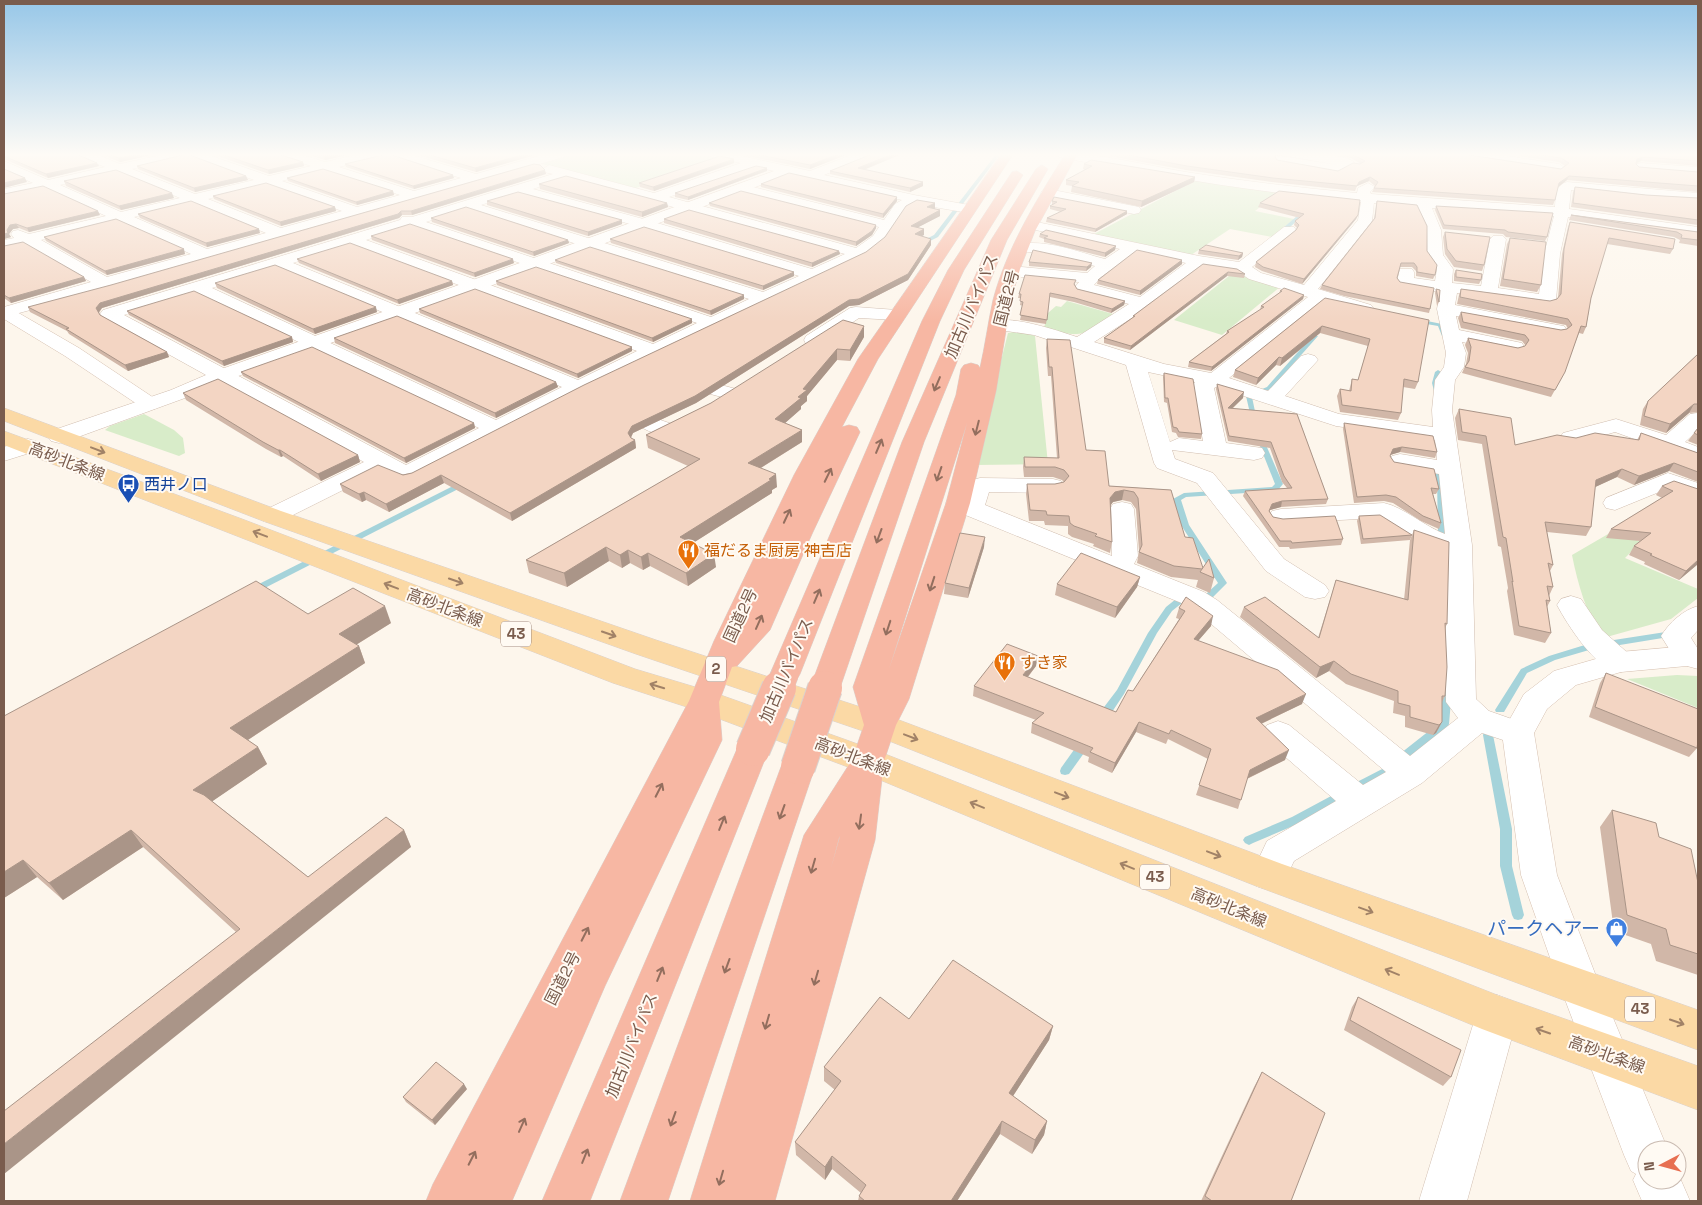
<svg xmlns="http://www.w3.org/2000/svg" width="1702" height="1205" font-family="'Space Grotesk','Noto Sans JP',sans-serif">
	<style>
		.green { fill: #d8ecc9 }
		.lines { fill: none; stroke-linecap: round; stroke-linejoin: round }
		.stream { fill: #a5d3da; fill-rule: evenodd }
		.street-casing { stroke: #d1beb0; stroke-width: 1 }
		.secondary-casing { stroke: #d6c0b0; stroke-width: 1 }
		.primary-casing { stroke: #dad1cd; stroke-width: 1 }
		.highway-casing { stroke: #dad1cd; stroke-width: 1 }
		.street { fill: #fff; fill-rule: evenodd }
		.secondary { fill: #fff; fill-rule: evenodd }
		.primary { fill: #fbd9a5; fill-rule: evenodd }
		.highway { fill: #f7b7a3; fill-rule: evenodd }
		.highway-bridge-far1-casing { stroke: #dad1cd; stroke-width: 28; stroke-linecap: butt }
		.highway-bridge-casing { stroke: #dad1cd; stroke-width: 36; stroke-linecap: butt }
		.highway-bridge-far1 { stroke: #f7b7a3; stroke-width: 27 }
		.highway-bridge { stroke: #f7b7a3; stroke-width: 34 }
		.wall { fill: #d1b7a8 }
		.shaded-wall { fill: #aa9588 }
		.building { fill: #f3d5c3; stroke: #aa9588 }
		.oneway { stroke: #936e5e }
		.oneway2 { stroke: #a18267 }
		.labels { text-anchor: middle; stroke-width: 4; stroke-linejoin: round; paint-order: stroke }
		.shield { fill: #fffaf3; stroke: #a28b7f; stroke-width: 1 }
		.shield-label { font-size: 15px; font-weight: bold; fill: #7a5c4d }
		.street-label { font-size: 16px; fill: #7a5c4d; stroke: #fffaf3 }
		.transit-label { font-size: 16px; fill: #164399; stroke: #fffaf3; text-anchor: start }
		.food-label { font-size: 16px; fill: #c56008; stroke: #fffaf3; text-anchor: start }
		.near-shop-label { font-size: 19px; fill: #366cbe; stroke: #fffaf3; text-anchor: end }
	</style>
	<rect width="100%" height="100%" fill="#fdf6ec"/>
	<!-- green -->
	<g class="green">
		<path d="M578 153H698L722 159 636 188 542 164Z"/>
		<path d="M1198 179 1280 191 1255 211 1294 219 1272 237 1230 229 1191 255 1094 234Z"/>
		<path d="M1234 272 1281 286 1222 335 1174 320Z"/>
		<path d="M1067 301 1113 314C1080 337 1084 338 1044 328L1048 313 1056 306 1061 307Z"/>
		<path d="M1020 331 1035 336 1048 464 975 465 1008 333Z"/>
		<path d="M144 414 174 430 183 438 185 453 179 456 105 430 110 426Z"/>
		<path d="M1615 530 1641 542 1625 558 1698 589V598L1671 619 1603 638C1586 613 1578 585 1572 555Z"/>
		<path d="M1677 675 1698 676V708L1627 679Z"/>
	</g>
	<g class="lines">
		<!-- stream -->
		<g class="stream">
			<path d="M997 153H1001L938 237 924 244H920V242L934 235Z"/>
			<path d="M1304 210 1308 211 1280 236H1276V234Z"/>
			<path d="M1417 319 1442 324 1447 335 1442 336 1438 326 1415 322 1414 321Z"/>
			<path d="M1313 335 1318 336 1271 389 1252 397 1257 421 1256 422H1252L1246 396 1247 395 1267 387Z"/>
			<path d="M1438 370 1441 372 1438 383 1440 391 1437 393 1434 391 1432 383 1435 372Z"/>
			<path d="M1259 434 1262 436 1283 484 1277 491H1274L1186 497 1181 500 1189 525 1227 583 1212 598 1182 603 1172 611 1157 633 1124 694 1106 721H1098L1097 718 1098 715 1117 690 1148 633 1166 607 1176 599 1206 594 1218 583 1181 525 1173 499 1184 493 1272 487 1275 484 1256 436Z"/>
			<path d="M1437 460H1443L1444 462 1442 473 1445 480 1446 533 1450 542 1446 544H1443L1438 533 1437 480 1434 473Z"/>
			<path d="M461 482H467L468 484 255 593 252 594 248 591 249 589Z"/>
			<path d="M1672 631 1675 632 1677 634 1675 636 1589 650 1555 660 1527 673 1504 712H1496L1495 710 1521 669 1549 656 1588 644Z"/>
			<path d="M1447 686 1450 687 1452 689 1449 724 1448 727 1409 759 1405 760 1401 759 1400 756 1401 753 1439 723 1442 689 1444 687Z"/>
			<path d="M1488 731 1492 732 1493 735 1512 829V866L1524 915 1522 919 1518 920 1514 919 1512 915 1500 866V829L1483 735 1484 732Z"/>
			<path d="M1085 739 1089 740 1090 743 1089 746 1069 774 1065 775 1061 774 1060 771 1061 768 1081 740Z"/>
			<path d="M1390 765 1394 766 1395 769 1394 772 1363 789 1359 790 1355 789 1354 786 1355 783Z"/>
			<path d="M1333 795 1337 796 1338 799 1337 802 1300 823 1253 843 1249 845 1245 843 1243 840 1245 837 1292 817Z"/>
		</g>
		<defs>
			<g id="street">
				<path d="M76 153H93L120 164 170 153H203L269 176 311 166 280 156 278 153H296L325 162 364 153H385L383 156 339 167 414 191 461 178 388 156 386 153H405L476 174 549 153H569L567 156 113 288 4 317V307L91 282 25 244 4 250V240L14 238 11 234 13 231 18 230 29 234 106 216 45 188 4 197V189L33 183 4 170V161L48 180 105 167 78 156ZM189 156 254 180 195 194 132 169ZM324 170 400 195 357 207 282 181ZM118 172 180 198 121 212 60 185ZM267 184 342 211 281 228 208 199ZM193 203 266 233 207 249 134 217ZM118 221 191 254 107 277 41 240Z"/>
				<path d="M706 153H728L810 171 856 153H873L871 156 824 175 914 195 969 205 974 206 976 209 974 212 969 213 916 204 905 210 883 242 865 256 585 391 414 479 406 481 381 471 281 521 272 523 263 521 260 516 263 511 364 462 221 383 185 398 67 441 59 443 51 441 48 436 51 431 171 390 206 375 103 318 100 314 103 310 400 220 402 217H412L553 174 544 172 543 169 549 165 654 193 741 163 708 156ZM756 167 902 200 895 204 884 220 741 184 734 188 736 191 879 227 873 236 856 248 669 197ZM567 178 845 254 812 269 647 220 533 189ZM519 193 637 226 799 276 763 292 481 205ZM467 209 749 299 711 317 426 222ZM411 226 697 323 653 344 366 240ZM351 245 637 351 578 380 293 263ZM277 268 562 387 496 420 212 288ZM196 293 479 428 406 465 124 315Z"/>
				<path d="M1058 153C1101 153 1144 165 1186 172 1243 181 1300 188 1357 193L1358 188 1368 183 1375 187 1370 192 1371 194 1555 207C1556 197 1555 185 1567 182L1698 193V201L1644 198 1571 190 1569 209 1698 227V235L1568 217 1560 254 1556 300 1553 304 1547 305 1457 293 1455 305 1558 325 1564 326 1567 330 1564 334 1558 335 1456 316 1459 330 1522 343 1524 347 1522 351 1515 353 1462 342 1466 353 1464 367 1455 380 1452 410 1472 545 1476 699 1489 711 1529 725 1534 733 1529 741 1518 745 1482 733 1422 783 1294 861 1282 886 1269 890 1256 886 1251 875 1267 841 1336 801 1267 741 1262 733 1267 725 1278 721 1289 725 1363 785 1386 772 1197 612 1184 604 963 514 949 508 946 503 949 498 958 496 964 497 972 480 980 478 1053 479 1061 481 1065 486 1061 491 1053 493 989 492 985 505 1112 556 1110 509 1113 504 1122 502 1131 504 1134 509 1138 556 1134 564 1204 592 1217 600 1410 756 1458 718 1446 702V550L1416 540 1379 518 1281 523 1272 521 1269 516 1272 511 1281 509 1384 503C1403 507 1424 526 1445 534L1439 474 1392 466 1389 461 1392 456 1400 454 1437 460 1435 440 1336 426 1216 387 1214 388 1226 443 1262 448 1265 453 1262 458 1254 460 1172 450 1175 459 1213 473 1284 559 1325 585 1329 591 1325 597 1315 599 1305 597 1266 571 1197 483 1157 468 1154 463 1126 365 1034 335 993 329 990 325 993 321C1015 316 1055 330 1077 337L1129 304 1077 291 1075 287 1079 282 1011 276 1005 274 1003 271 1005 268 1011 266 1087 273 1095 266 1042 253 1016 251 1013 248 1016 245C1044 238 1078 252 1105 259L1120 249 1027 228 1025 225 1027 222 1032 221 1199 256 1239 262 1284 227H1294L1296 230 1294 233 1252 267 1261 273 1304 285 1358 220 1361 202C1260 193 1162 176 1063 158L1059 157ZM1374 203 1417 207 1427 230V255L1437 269 1435 281 1414 278V272L1412 269H1400L1397 281 1399 285 1440 292 1437 309 1446 353 1444 367 1435 380 1432 410 1433 427 1339 414 1285 396 1318 360 1315 356 1308 354 1301 356 1268 391 1229 378 1323 302 1365 314 1371 313 1374 309 1371 305 1318 289 1372 221ZM1432 208 1554 216 1544 254 1539 294 1498 288 1506 239 1503 236H1493L1490 239 1481 286 1452 283 1453 269 1443 255 1441 230ZM1136 252 1186 263 1140 297 1094 285 1101 277ZM1202 266 1237 271 1249 279 1308 297 1211 373 1164 364 1094 342 1149 307ZM1148 372 1195 382 1193 385 1203 441 1179 438 1170 442Z"/>
				<path d="M1287 153C1301 153 1346 153 1355 163L1337 174 1277 163 1275 160 1277 157 1281 156 1337 165 1293 157Z"/>
				<path d="M1462 153H1488L1559 164 1565 168 1559 172 1468 157Z"/>
				<path d="M1641 163 1698 167V175L1637 170 1635 167 1637 164Z"/>
				<path d="M1048 189 1134 206 1139 207 1141 210 1139 213 1134 214 1043 196 1041 193 1043 190Z"/>
				<path d="M856 307 897 310 903 311 906 315 903 319 897 320 859 318 820 344 813 346 806 344 804 340 806 336 850 308Z"/>
				<path d="M710 382 736 389 739 393 736 397 729 399 703 392 700 388 703 384Z"/>
				<path d="M1698 413V430L1685 442 1698 447V462L1615 432 1571 445 1563 443 1560 438 1563 433 1616 419 1666 435 1690 414Z"/>
				<path d="M646 415 672 424 675 429 672 434C660 436 642 431 635 421L638 416Z"/>
				<path d="M28 439 36 441 39 446 36 451 4 461V447Z"/>
				<path d="M1668 473 1698 483V498L1669 488 1615 510 1606 508 1603 503 1606 498Z"/>
				<path d="M1571 596 1581 599 1602 630 1630 655 1635 662 1630 669C1627 670 1623 672 1619 672 1596 670 1567 624 1557 605L1561 599Z"/>
				<path d="M1698 606V630L1691 638 1698 649V663L1688 666 1678 663 1661 636C1669 623 1683 610 1698 606Z"/>
				<path d="M1497 995 1512 1001 1518 1015 1467 1201H1419L1476 1015 1482 1001Z"/>
			</g>
			<g id="secondary">
				<path d="M788 166 793 167 794 170 793 173 482 289 227 380 220 382 213 380 210 376 213 372 470 281Z"/>
				<path d="M4 307 10 308 79 348 157 400 160 404 157 408 150 410 143 408 65 356 4 319Z"/>
				<path d="M1688 646 1698 649V669L1687 666 1621 672 1576 685 1547 709 1534 733 1557 875 1601 989 1668 1150H1647V1180H1677V1171L1690 1201H1642L1633 1180 1636 1174 1631 1171 1624 1155 1561 989 1521 875 1502 733 1524 694 1554 671 1620 652Z"/>
			</g>
			<g id="primary">
				<path d="M4 408 281 511 656 640 891 717 1282 864 1698 1010V1050L1256 886 869 733 636 654 263 521 4 421Z"/>
				<path d="M4 431 242 519 635 669 715 693 880 752 1497 995 1698 1066V1110L1482 1029 856 770 693 709 613 683 4 445Z"/>
			</g>
			<g id="highway">
				<path d="M1002 153H1014L878 359 842 427 849 425 857 427 860 432 812 534 770 630 737 666 732 667 719 702 722 740 605 986 512 1201H426L433 1184 689 701 714 641 794 475 858 359Z"/>
				<path d="M1066 153H1078L1035 231 1020 269 1011 300 996 391 970 503 909 699 896 725 884 761 875 840 775 1201H690L804 835 852 760 864 725 853 687 956 395 961 369 964 365 971 363 978 365 980 368C985 346 988 323 993 300 1007 247 1037 199 1066 153ZM967 423 946 503 889 669ZM840 836 839 840 831 868 839 838Z"/>
				<path d="M1042 165 1048 169 1007 240 924 442 840 688 836 695 825 699 814 695 810 688 902 442 991 240 1036 169Z"/>
				<path d="M1017 171 1023 175 964 270 940 321 800 674 796 681 785 684 774 681 770 674 922 321 948 270 1012 172Z"/>
				<path d="M753 737 764 740 769 749 590 1201H542L737 749 742 740Z"/>
				<path d="M798 754 810 758 815 767 668 1201H620L781 767 786 758Z"/>
			</g>
		</defs>
		<!-- street casing -->
		<use href="#street" class="street-casing"/>
		<!-- secondary casing -->
		<use href="#secondary" class="secondary-casing"/>
		<!-- primary casing -->
		<use href="#primary" class="primary-casing"/>
		<!-- highway casing -->
		<use href="#highway" class="highway-casing"/>
		<!-- street -->
		<use href="#street" class="street"/>
		<!-- secondary -->
		<use href="#secondary" class="secondary"/>
		<!-- primary -->
		<use href="#primary" class="primary"/>
		<!-- highway -->
		<use href="#highway" class="highway"/>
		<defs>
			<path id="highway-bridge-far1" d="M779 689 785 674"/>
			<g id="highway-bridge">
				<path d="M753 749 779 688"/>
				<path d="M798 767 825 688"/>
			</g>
		</defs>
		<!-- highway-bridge-far1 casing -->
		<use href="#highway-bridge-far1" class="highway-bridge-far1-casing"/>
		<!-- highway-bridge casing -->
		<use href="#highway-bridge" class="highway-bridge-casing"/>
		<!-- highway-bridge-far1 -->
		<use href="#highway-bridge-far1" class="highway-bridge-far1"/>
		<!-- highway-bridge -->
		<use href="#highway-bridge" class="highway-bridge"/>
	</g>
	<!-- wall -->
	<g class="wall">
		<path d="M4 153 76 154 99 166 48 178 4 159Z"/>
		<path d="M98 153H161L120 162Z"/>
		<path d="M209 153H277L278 154 303 162 304 166 269 174Z"/>
		<path d="M302 153H356L325 160Z"/>
		<path d="M411 153H542L476 172Z"/>
		<path d="M733 153H851L810 169Z"/>
		<path d="M872 153H904L864 170 923 182V186L910 192 830 174V171L872 154Z"/>
		<path d="M1110 153H1287V155L1275 156V157L1277 160 1338 171 1361 164 1351 158 1333 154 1325 153H1467L1469 155 1561 169 1565 166 1559 162 1500 153H1698V166L1641 161 1636 164 1639 167 1698 172V192L1567 180 1558 187 1555 200 1553 205 1372 192 1375 186 1369 181 1357 186 1355 191 1272 182 1186 170 1109 156Z"/>
		<path d="M734 163 654 191 640 187 639 183Z"/>
		<path d="M345 164 454 178 414 189 346 167Z"/>
		<path d="M1084 164 1195 177 1194 182 1141 207 1071 192 1072 186 1066 185V180L1085 170 1083 169Z"/>
		<path d="M137 166 246 176 248 180 195 192 138 169Z"/>
		<path d="M767 171 688 200 675 197V193Z"/>
		<path d="M546 174 412 215H402L399 218 102 308 99 313 100 315 167 352 169 357 128 371 69 334 67 331 30 312 28 307Z"/>
		<path d="M287 178 393 191 394 195 357 205 288 181Z"/>
		<path d="M64 181 174 198 121 210 66 186Z"/>
		<path d="M539 184 667 203 668 207 642 217 540 189Z"/>
		<path d="M761 184 897 197V201L883 218 761 187Z"/>
		<path d="M1575 187 1646 195 1698 198V225L1571 207 1573 192Z"/>
		<path d="M4 194 100 215 29 232 19 228 13 229 9 234 11 237 4 239Z"/>
		<path d="M213 196 335 207 336 211 281 226 214 199Z"/>
		<path d="M487 201 622 220V224L588 236 487 205Z"/>
		<path d="M1052 201 1127 211V214L1095 232 1046 222 1047 218 1061 212 1050 209V206L1052 205Z"/>
		<path d="M1377 201 1427 251 1435 275 1433 279 1416 276V271L1412 267H1400L1397 278 1400 282 1430 309 1429 313 1344 296 1320 289 1322 285 1374 219Z"/>
		<path d="M709 203 876 225V228L872 235 856 246 710 206Z"/>
		<path d="M1260 203 1358 215 1356 219 1302 284 1262 271 1255 267 1256 262 1296 230 1297 228 1294 225 1295 221 1300 218 1258 207Z"/>
		<path d="M1436 206 1547 237 1545 241 1506 237 1503 234 1443 229 1435 210Z"/>
		<path d="M935 209 940 216 918 227 924 235 921 236 931 245 908 280 859 305 849 306 696 403 633 433 631 438 635 440 636 448 512 521 444 483 389 512 366 500 362 502 343 492 340 484 412 473 866 252Z"/>
		<path d="M138 214 260 233 207 247 140 218Z"/>
		<path d="M1571 215 1698 232V246L1679 243 1680 240 1674 237 1569 220Z"/>
		<path d="M431 218 568 240 569 243 534 256 432 222Z"/>
		<path d="M664 219 839 251 840 254 812 267 664 223Z"/>
		<path d="M1570 222 1673 249 1670 254 1607 244 1591 298 1586 327 1583 334 1579 333 1561 379 1551 397 1462 373 1466 364 1468 353 1465 345 1468 338 1518 348 1526 346 1522 341 1461 328 1458 318 1461 312 1561 330 1568 329 1566 325 1457 304 1459 295 1461 289 1550 301 1557 299 1558 298 1562 254 1568 227Z"/>
		<path d="M1445 232 1484 265 1482 271 1454 267 1445 254 1443 237Z"/>
		<path d="M1040 234 1115 250 1105 257 1044 242V239L1039 237Z"/>
		<path d="M371 236 514 263 475 277 372 240Z"/>
		<path d="M44 237 185 254 107 275 46 241Z"/>
		<path d="M1510 238 1541 285 1537 292 1500 286 1507 244Z"/>
		<path d="M610 239 794 272V276L763 290 611 243Z"/>
		<path d="M4 246 84 277 86 281 11 303 4 298Z"/>
		<path d="M1199 250 1243 253 1242 257 1238 260 1198 254Z"/>
		<path d="M297 259 452 281 453 285 399 304 299 263Z"/>
		<path d="M555 260 744 299 711 315 556 263Z"/>
		<path d="M1182 260V264L1140 295 1097 284 1098 280Z"/>
		<path d="M1029 262 1091 267 1086 271 1029 266Z"/>
		<path d="M1203 264 1245 274 1244 278 1227 276 1130 350 1104 343V338L1133 318V316Z"/>
		<path d="M1456 270 1481 280 1479 284 1454 281V274Z"/>
		<path d="M496 281 692 323 653 342 497 285Z"/>
		<path d="M215 283 377 312 315 334 217 288Z"/>
		<path d="M1075 284V285L1077 289 1125 301 1124 305 1111 313 1074 302 1050 297 1046 324 1020 320 1023 306 1020 305 1021 298H1018L1019 294Z"/>
		<path d="M1436 289 1439 302 1437 306 1435 293Z"/>
		<path d="M1280 291 1304 295 1303 299 1211 371 1188 367 1189 362 1226 334 1227 331 1260 310 1261 306 1279 293Z"/>
		<path d="M1325 298 1418 382 1415 389 1403 387 1401 413 1398 420 1340 412 1337 396 1340 389 1349 391 1352 379 1358 380 1368 346 1320 333 1280 366 1276 365 1256 385 1233 377 1235 370Z"/>
		<path d="M419 309 632 347V351L578 378 420 313Z"/>
		<path d="M127 311 292 337 293 342 224 366 129 315Z"/>
		<path d="M864 337 850 361 837 360 807 396V401L801 406V409L785 423 802 430V442L761 468 777 487 772 490V493L693 543 716 567 688 586 650 566 643 570 630 563 622 568 609 561 567 587 529 573 526 560 688 466 648 448 646 435 711 403Z"/>
		<path d="M334 338 556 382 558 387 496 418 335 343Z"/>
		<path d="M1047 339 1086 450 1109 486 1171 490 1185 537 1203 568 1214 578 1210 593 1196 587 1198 580 1171 577 1137 563 1139 551 1136 509 1131 502 1122 500 1113 502 1111 505 1112 542 1110 553 1093 546 1094 544 1072 537 1068 534V526L1045 525 1044 521H1029L1026 494 1027 484H1055L1064 482 1062 480 1053 477H1024L1023 467 1024 457 1057 458 1051 376H1048L1046 348Z"/>
		<path d="M1698 354V412L1689 413 1666 433 1640 425 1643 409 1648 401Z"/>
		<path d="M241 372 474 423 475 428 406 463 243 376Z"/>
		<path d="M1164 373 1202 434 1201 439 1178 437 1176 433 1172 432 1167 403 1164 402 1163 377Z"/>
		<path d="M1217 384 1243 398 1232 409 1297 414 1328 499 1326 504 1281 507 1270 510V512L1273 517 1343 539 1341 545 1290 549 1289 547H1279L1243 496 1245 491 1287 488 1282 482 1270 448 1228 441 1216 389Z"/>
		<path d="M183 393 358 455 360 462 321 481 283 456 281 457 266 449 186 400Z"/>
		<path d="M1459 409 1515 445 1576 438 1637 440 1641 433 1698 453V482L1669 471 1634 485 1617 477 1595 487 1591 527 1586 536 1547 532 1553 565 1550 571 1553 587 1549 596 1550 601 1547 607 1551 633 1545 643 1514 635 1507 591 1508 588 1501 547 1498 546 1482 444 1458 440 1455 418Z"/>
		<path d="M1344 423 1437 452 1435 458 1400 452 1390 455V457L1394 462 1439 489 1436 494H1433L1441 523 1439 529 1421 521 1393 503 1384 501 1354 503 1343 429Z"/>
		<path d="M1698 428V445L1688 441 1694 433Z"/>
		<path d="M1662 486 1698 489V564L1679 580 1644 564 1645 562 1629 555 1634 546 1640 541 1606 538 1611 529 1662 498 1656 495Z"/>
		<path d="M1359 516 1412 535 1410 540 1361 544 1357 521Z"/>
		<path d="M1414 530 1447 624 1445 628V696L1442 702V722L1436 733 1433 735 1405 727V716L1393 713 1394 701 1346 684 1329 671 1316 678 1240 617 1244 607 1318 638 1333 590 1336 580 1404 600 1410 540Z"/>
		<path d="M984 547 968 598 944 594 945 583Z"/>
		<path d="M1140 577 1137 587 1115 618 1055 595 1057 584Z"/>
		<path d="M1186 597 1211 626 1198 641 1302 704 1261 724 1285 760 1247 779 1238 809 1196 795 1208 759 1168 739 1166 744 1136 732 1112 773 1088 762 1089 757 1031 733 1032 723 1036 720 973 696 974 686 1036 666 1028 677 1116 712 1133 691 1179 619 1176 618 1179 608Z"/>
		<path d="M308 614 391 623 356 645 359 646 365 663 248 740 258 747 267 764 212 801 308 877 404 830 411 847 236 932 143 847 63 900 37 877 4 898V716Z"/>
		<path d="M1606 673 1697 748 1689 757 1589 717 1600 683Z"/>
		<path d="M1612 810 1698 883V975L1656 961 1651 944 1614 931 1600 827Z"/>
		<path d="M1358 997 1451 1077 1443 1086 1344 1030 1352 1007Z"/>
		<path d="M909 1019 1053 1026 1049 1040 1013 1096 1047 1121 1044 1135 1032 1154 1000 1134 957 1201H858L859 1196 861 1193 832 1169 825 1180 796 1155 795 1142 835 1090 824 1081V1067Z"/>
		<path d="M1262 1072 1291 1201H1201L1254 1087Z"/>
		<path d="M467 1089 435 1125 406 1102 403 1097Z"/>
	</g>
	<!-- shaded-wall -->
	<g class="shaded-wall">
		<path d="M143 153H161L120 162 119 158Z"/>
		<path d="M339 153H356L325 160 324 156Z"/>
		<path d="M529 153H542L476 172 475 168Z"/>
		<path d="M841 153H851L810 169V165Z"/>
		<path d="M895 153H904L858 172V168Z"/>
		<path d="M1276 153H1287V155L1275 156 1273 161Z"/>
		<path d="M1643 157 1641 161 1635 163 1637 159Z"/>
		<path d="M734 159V163L654 191 653 187Z"/>
		<path d="M303 162 304 166 269 174 268 170Z"/>
		<path d="M97 163 99 166 48 178 46 174Z"/>
		<path d="M767 168V171L688 200V197Z"/>
		<path d="M545 170 546 174 412 215 411 211Z"/>
		<path d="M453 175 454 178 414 189 413 186Z"/>
		<path d="M246 176 248 180 195 192 194 188Z"/>
		<path d="M1569 176 1567 180 1557 188 1559 183Z"/>
		<path d="M1195 177 1194 182 1141 207 1142 201Z"/>
		<path d="M1370 177 1369 181 1357 186 1359 182Z"/>
		<path d="M25 178 27 182 4 188V183Z"/>
		<path d="M923 182V186L910 192V188Z"/>
		<path d="M393 191 394 195 357 205 356 202Z"/>
		<path d="M172 193 174 198 121 210 119 206Z"/>
		<path d="M897 197V201L883 218V214Z"/>
		<path d="M667 203 668 207 642 217V212Z"/>
		<path d="M935 203V209L927 207Z"/>
		<path d="M335 207 336 211 281 226 280 222Z"/>
		<path d="M940 210V216L911 231V226Z"/>
		<path d="M98 211 100 215 29 232 27 228Z"/>
		<path d="M401 211 402 215 399 218 102 308 98 313 96 308 100 303Z"/>
		<path d="M1127 211V214L1095 232 1096 229Z"/>
		<path d="M1358 215 1356 219 1302 284 1304 279Z"/>
		<path d="M622 220V224L588 236V232Z"/>
		<path d="M16 224 19 228 13 229 9 234 11 237 4 239V234L10 225Z"/>
		<path d="M876 225V228L872 235 856 246V242Z"/>
		<path d="M259 229 260 233 207 247 206 243Z"/>
		<path d="M924 229V235L914 240 915 234Z"/>
		<path d="M931 239V245L908 280 859 305 849 306 696 403 633 433 629 441 628 433 632 426Z"/>
		<path d="M568 240 569 243 534 256 533 252Z"/>
		<path d="M1116 246 1115 250 1105 257V253Z"/>
		<path d="M184 249 185 254 107 275 105 271Z"/>
		<path d="M839 251 840 254 812 267V263Z"/>
		<path d="M1243 253 1242 257 1238 260 1239 256Z"/>
		<path d="M513 259 514 263 475 277 474 273Z"/>
		<path d="M1182 260V264L1140 295V291Z"/>
		<path d="M1092 263 1091 267 1086 271 1087 267Z"/>
		<path d="M794 272V276L763 290V286Z"/>
		<path d="M1228 272 1227 276 1130 350 1131 346Z"/>
		<path d="M84 277 86 281 11 303 9 298Z"/>
		<path d="M452 281 453 285 399 304 397 300Z"/>
		<path d="M744 295V299L711 315 710 311Z"/>
		<path d="M1304 295 1303 299 1211 371 1212 367Z"/>
		<path d="M1125 301 1124 305 1111 313 1112 309Z"/>
		<path d="M376 307 377 312 315 334 313 329Z"/>
		<path d="M692 319V323L653 342 652 338Z"/>
		<path d="M864 326V337L850 361V350Z"/>
		<path d="M1322 326 1320 333 1280 366 1282 358Z"/>
		<path d="M292 337 293 342 224 366 222 361Z"/>
		<path d="M632 347V351L578 378 577 374Z"/>
		<path d="M837 349V360L807 396V401L801 406V409L776 431 775 419 798 397 803 389Z"/>
		<path d="M167 352 169 357 128 371 125 365Z"/>
		<path d="M1279 357 1276 365 1256 385 1258 378Z"/>
		<path d="M556 382 558 387 496 418 495 413Z"/>
		<path d="M1244 392 1243 398 1226 414 1228 408Z"/>
		<path d="M1694 404 1689 413 1666 433 1670 424Z"/>
		<path d="M474 423 475 428 406 463 404 458Z"/>
		<path d="M802 430V442L749 475 748 463Z"/>
		<path d="M635 440 636 448 512 521 510 513Z"/>
		<path d="M1402 447 1400 452 1390 455 1393 449Z"/>
		<path d="M278 450H280L283 456 281 457Z"/>
		<path d="M358 455 360 462 321 481 318 474Z"/>
		<path d="M1674 463 1669 471 1634 485 1639 476Z"/>
		<path d="M1622 469 1617 477 1591 489 1596 480Z"/>
		<path d="M776 474 777 487 772 490V493L682 550 680 537Z"/>
		<path d="M441 475 444 483 389 512 386 504Z"/>
		<path d="M1124 490 1122 500 1113 502 1108 508 1110 498 1115 492Z"/>
		<path d="M364 492 366 500 362 502 359 494Z"/>
		<path d="M1282 501 1281 507 1270 510 1267 517 1272 504Z"/>
		<path d="M985 537 984 547 968 598 969 588Z"/>
		<path d="M606 547 609 561 567 587 564 573Z"/>
		<path d="M628 550 630 563 622 568 620 555Z"/>
		<path d="M648 553 650 566 643 570 641 557Z"/>
		<path d="M714 554 716 567 688 586 686 573Z"/>
		<path d="M1698 560V564L1679 580 1686 571Z"/>
		<path d="M1140 577 1137 587 1115 618 1117 607Z"/>
		<path d="M385 606 391 623 346 651 339 634Z"/>
		<path d="M1213 616 1211 626 1191 649 1194 639Z"/>
		<path d="M359 646 365 663 240 745 230 728Z"/>
		<path d="M1038 656 1036 666 1022 684 1023 675Z"/>
		<path d="M1334 661 1329 671 1316 678 1320 667Z"/>
		<path d="M1306 694 1302 704 1252 728 1256 718Z"/>
		<path d="M1139 722 1136 732 1112 773 1115 763Z"/>
		<path d="M1442 722 1436 733 1433 735 1439 725Z"/>
		<path d="M258 747 267 764 204 807 193 790Z"/>
		<path d="M1289 750 1285 760 1246 779 1250 770Z"/>
		<path d="M131 830 143 847 63 900 49 883Z"/>
		<path d="M404 830 411 847 4 1174V1144Z"/>
		<path d="M23 860 37 877 4 898V872Z"/>
		<path d="M1053 1026 1049 1040 1006 1107 1009 1093Z"/>
		<path d="M464 1084 467 1089 435 1125 432 1120Z"/>
		<path d="M1002 1121 1000 1134 957 1201H951Z"/>
		<path d="M1047 1121 1044 1135 1032 1154 1035 1140Z"/>
		<path d="M832 1156V1169L825 1180V1167Z"/>
	</g>
	<!-- building -->
	<g class="building">
		<path d="M4 153H75L76 154 97 163 46 174 4 156Z"/>
		<path d="M105 153H143L119 158Z"/>
		<path d="M218 153H277L278 154 303 162 268 170Z"/>
		<path d="M313 153H339L324 156Z"/>
		<path d="M384 153H386L453 175 413 186 345 164 383 155Z"/>
		<path d="M423 153H529L475 168Z"/>
		<path d="M750 153H841L810 165Z"/>
		<path d="M872 153H895L858 168 923 182 910 188 830 171 872 154Z"/>
		<path d="M1118 153H1276L1275 157 1277 160 1338 171 1353 163 1360 164 1365 161 1350 153H1467L1469 155 1561 169 1569 163 1561 158 1530 153H1698V161L1643 157 1637 159 1636 164 1639 167 1698 172V186L1569 176 1559 183 1555 200 1374 188 1378 182 1370 177 1359 182 1357 186 1273 178 1187 166Z"/>
		<path d="M187 154 246 176 194 188 137 166Z"/>
		<path d="M720 156 734 159 653 187 639 183Z"/>
		<path d="M1091 160 1195 177 1142 201 1072 186 1079 182 1066 180 1092 166 1084 164Z"/>
		<path d="M534 164 540 165 545 170 411 211H401L398 214 100 303 96 308 100 315 167 352 125 365 66 329 69 328 28 307 111 285Z"/>
		<path d="M756 166 767 168 688 197 675 193Z"/>
		<path d="M4 169 25 178 4 183Z"/>
		<path d="M323 169 393 191 356 202 287 178Z"/>
		<path d="M116 170 172 193 119 206 64 181Z"/>
		<path d="M789 173 897 197 883 214 761 184Z"/>
		<path d="M566 176 667 203 642 212 539 184Z"/>
		<path d="M266 183 335 207 280 222 213 196Z"/>
		<path d="M43 186 98 211 27 228 16 224 10 225 7 230 8 233 4 234V194Z"/>
		<path d="M1575 187 1646 195 1698 198V220L1573 203Z"/>
		<path d="M741 191 876 225 872 231 856 242 709 203Z"/>
		<path d="M1279 191 1360 200 1358 215 1304 279 1263 267 1256 262 1296 230 1299 225 1295 221 1304 214 1260 203Z"/>
		<path d="M518 192 622 220 588 232 487 201Z"/>
		<path d="M1054 197 1127 211 1096 229 1047 218 1066 209 1050 206 1057 202 1052 201Z"/>
		<path d="M917 200 935 203 927 207 940 210 911 226 924 229 915 234 931 239 908 274 859 299 849 300 695 396 632 426 628 433 631 438 635 440 510 513 441 475 386 504 364 492 359 494 340 484 378 465 403 475 412 473 584 385 866 252 885 237 906 206Z"/>
		<path d="M191 201 259 229 206 243 138 214Z"/>
		<path d="M1377 201 1417 205 1427 226V251L1437 265 1435 275 1417 272V267L1414 263H1401L1397 278 1400 282 1434 288 1430 309 1346 292 1322 285 1375 218Z"/>
		<path d="M1436 206 1553 213 1547 237 1508 232 1505 230 1444 225Z"/>
		<path d="M466 207 568 240 533 252 431 218Z"/>
		<path d="M689 210 839 251 812 263 664 219Z"/>
		<path d="M1571 215 1698 232V240L1681 238 1682 235 1677 232Z"/>
		<path d="M116 219 184 249 105 271 44 237Z"/>
		<path d="M1570 222 1675 239 1673 249 1609 238 1591 298 1586 327 1581 326 1565 372 1555 390 1465 367 1469 361 1471 347 1468 338 1518 348 1525 346 1529 340 1525 335 1463 322 1461 312 1561 330 1567 329 1572 325 1568 319 1460 297 1461 289 1550 301 1557 299 1561 294 1564 249Z"/>
		<path d="M410 224 513 259 474 273 371 236Z"/>
		<path d="M644 227 794 272 763 286 610 239Z"/>
		<path d="M1046 230 1116 246 1105 253 1044 238 1048 236 1040 234Z"/>
		<path d="M1445 232 1490 237 1484 265 1456 261 1447 249Z"/>
		<path d="M1510 238 1546 242 1541 285 1503 279Z"/>
		<path d="M23 242 84 277 9 298 4 295V246Z"/>
		<path d="M350 243 452 281 397 300 297 259Z"/>
		<path d="M1206 245 1243 253 1239 256 1199 250Z"/>
		<path d="M590 247 744 295 710 311 555 260Z"/>
		<path d="M1033 250 1092 263 1087 267 1029 262Z"/>
		<path d="M1137 250 1182 260 1140 291 1098 280Z"/>
		<path d="M1203 264 1237 269 1245 274 1228 272 1131 346 1104 338 1135 316H1133Z"/>
		<path d="M275 265 376 307 313 329 215 283Z"/>
		<path d="M536 267 692 319 652 338 496 281Z"/>
		<path d="M1456 270 1482 274 1481 280 1456 277Z"/>
		<path d="M1025 275 1076 280 1074 284 1077 289 1125 301 1112 309 1075 298 1050 293 1047 320 1020 315 1023 302 1020 301 1021 294H1019Z"/>
		<path d="M1284 288 1304 295 1212 367 1189 362 1229 332 1227 331 1264 307 1261 306 1282 291H1280Z"/>
		<path d="M475 289 632 347 577 374 419 309Z"/>
		<path d="M1436 289 1440 290 1439 302Z"/>
		<path d="M194 291 292 337 222 361 127 311Z"/>
		<path d="M1325 298 1429 320 1418 382 1404 379 1401 413 1342 405 1340 389 1351 391 1352 379 1358 380 1370 339 1322 326 1282 358 1279 357 1258 378 1235 370Z"/>
		<path d="M397 316 556 382 495 413 334 338Z"/>
		<path d="M843 320 864 326 850 350 837 349 803 389 807 390 798 397 801 398 775 419 802 430 748 463 776 474 769 479 771 480 680 537 714 554 686 573 648 553 641 557 628 550 620 555 606 547 564 573 526 560 700 459 646 435 711 403Z"/>
		<path d="M1047 339 1070 340 1086 450 1105 451 1109 486 1171 490 1185 537 1193 538 1203 568 1202 569 1174 566 1139 552 1142 545 1138 498 1134 492 1124 490 1115 492 1110 498 1112 542 1095 536 1097 534 1074 526 1070 523 1069 516 1047 515 1046 511 1030 510 1027 484H1055L1064 482 1069 476 1064 470 1055 467H1025L1024 457 1059 458 1052 367H1049Z"/>
		<path d="M312 347 474 423 404 458 241 372Z"/>
		<path d="M1698 354V404H1694L1670 424 1644 416 1648 401Z"/>
		<path d="M1164 373 1193 379 1202 434 1179 432 1177 428 1173 427 1168 398H1165Z"/>
		<path d="M218 379 358 455 318 474 280 450H278L263 442 183 393Z"/>
		<path d="M1217 384 1244 392 1228 408 1297 414 1328 499 1282 501 1272 504 1269 511 1273 517 1283 519 1335 516 1343 539 1292 543 1291 541H1280L1245 491 1292 488 1284 476 1271 442 1229 436Z"/>
		<path d="M1459 409 1511 418 1515 445 1557 435 1576 438 1595 433 1639 440 1641 433 1698 453V472L1674 463 1639 476 1622 469 1596 480 1591 527 1545 522 1553 565 1548 563 1553 587 1547 586 1550 601 1546 600 1551 633 1519 626 1512 581 1513 582 1506 538 1503 537 1486 436 1462 432Z"/>
		<path d="M1344 423 1433 436 1437 452 1402 447 1393 449 1390 456 1394 462 1434 469 1439 489 1431 488 1441 523 1423 516 1396 497 1386 495 1357 497Z"/>
		<path d="M1698 428V435L1694 433Z"/>
		<path d="M1674 481 1698 489V560L1686 571 1650 555 1652 554 1634 546 1651 533 1611 529 1673 491 1662 486Z"/>
		<path d="M1380 515 1412 535 1363 539 1359 516Z"/>
		<path d="M1414 530 1449 542 1447 624 1445 623 1447 667 1445 696H1442V722L1439 725 1410 717V706L1398 703V691L1351 674 1334 661 1320 667 1244 607 1265 597 1319 638 1336 580 1408 600Z"/>
		<path d="M960 533 985 537 969 588 945 583Z"/>
		<path d="M1081 553 1140 577 1117 607 1057 584Z"/>
		<path d="M1209 559 1214 578 1200 572Z"/>
		<path d="M256 581 308 614 353 588 385 606 339 634 359 646 230 728 258 747 193 790 204 795 308 877 386 817 404 830 4 1144V1111L240 929 131 830 49 883 23 860 4 872V716Z"/>
		<path d="M1186 597 1213 616 1194 639 1278 670 1306 694 1256 718 1289 750 1250 770 1241 800 1199 785 1211 749 1171 730 1169 734 1139 722 1115 763 1090 752 1093 748 1032 723 1044 713 974 686 1007 644 1038 656 1023 675 1116 712 1128 690 1133 691 1185 611 1179 608Z"/>
		<path d="M1606 673 1698 709V741L1697 748 1595 707Z"/>
		<path d="M1612 810 1656 823 1659 837 1691 849 1698 883V954L1670 945 1666 929 1627 915Z"/>
		<path d="M953 960 1053 1026 1009 1093 1047 1121 1035 1140 1002 1121 951 1201H865L859 1196 866 1185 832 1156 825 1167 795 1142 841 1081 824 1067 880 997 909 1019Z"/>
		<path d="M1358 997 1461 1050 1451 1077 1350 1020Z"/>
		<path d="M436 1062 464 1084 432 1120 403 1097Z"/>
		<path d="M1262 1072 1325 1113 1291 1201H1212L1205 1196Z"/>
	</g>
	<!-- one-way arrows -->
	<defs><path id="oneway-shaft" d="M-6 0H5M1.5-3L5.5 0L1.5 3" fill="none" stroke-width="1.6" stroke-linecap="round" stroke-linejoin="round" transform="scale(1.25)"/></defs>
	<g class="oneway">
		<use href="#oneway-shaft" transform="translate(937 384) rotate(113)"/>
		<use href="#oneway-shaft" transform="translate(977 428) rotate(104)"/>
		<use href="#oneway-shaft" transform="translate(879 446) rotate(-67)"/>
		<use href="#oneway-shaft" transform="translate(939 474) rotate(109)"/>
		<use href="#oneway-shaft" transform="translate(828 475) rotate(-64)"/>
		<use href="#oneway-shaft" transform="translate(787 516) rotate(-65)"/>
		<use href="#oneway-shaft" transform="translate(879 536) rotate(110)"/>
		<use href="#oneway-shaft" transform="translate(932 584) rotate(108)"/>
		<use href="#oneway-shaft" transform="translate(817 596) rotate(-67)"/>
		<use href="#oneway-shaft" transform="translate(759 622) rotate(-66)"/>
		<use href="#oneway-shaft" transform="translate(888 628) rotate(108)"/>
		<use href="#oneway-shaft" transform="translate(659 790) rotate(-63)"/>
		<use href="#oneway-shaft" transform="translate(782 812) rotate(110)"/>
		<use href="#oneway-shaft" transform="translate(860 822) rotate(98)"/>
		<use href="#oneway-shaft" transform="translate(722 823) rotate(-68)"/>
		<use href="#oneway-shaft" transform="translate(813 866) rotate(106)"/>
		<use href="#oneway-shaft" transform="translate(585 934) rotate(-63)"/>
		<use href="#oneway-shaft" transform="translate(727 966) rotate(110)"/>
		<use href="#oneway-shaft" transform="translate(660 974) rotate(-68)"/>
		<use href="#oneway-shaft" transform="translate(816 978) rotate(106)"/>
		<use href="#oneway-shaft" transform="translate(767 1022) rotate(106)"/>
		<use href="#oneway-shaft" transform="translate(673 1119) rotate(110)"/>
		<use href="#oneway-shaft" transform="translate(522 1125) rotate(-66)"/>
		<use href="#oneway-shaft" transform="translate(585 1156) rotate(-68)"/>
		<use href="#oneway-shaft" transform="translate(472 1158) rotate(-63)"/>
		<use href="#oneway-shaft" transform="translate(721 1178) rotate(106)"/>
	</g>
	<g class="oneway2">
		<use href="#oneway-shaft" transform="translate(98 450) rotate(21)"/>
		<use href="#oneway-shaft" transform="translate(260 534) rotate(-159)"/>
		<use href="#oneway-shaft" transform="translate(456 581) rotate(19)"/>
		<use href="#oneway-shaft" transform="translate(391 586) rotate(-159)"/>
		<use href="#oneway-shaft" transform="translate(609 634) rotate(19)"/>
		<use href="#oneway-shaft" transform="translate(657 686) rotate(-163)"/>
		<use href="#oneway-shaft" transform="translate(911 737) rotate(21)"/>
		<use href="#oneway-shaft" transform="translate(1062 795) rotate(21)"/>
		<use href="#oneway-shaft" transform="translate(977 805) rotate(-158)"/>
		<use href="#oneway-shaft" transform="translate(1214 854) rotate(21)"/>
		<use href="#oneway-shaft" transform="translate(1127 866) rotate(-158)"/>
		<use href="#oneway-shaft" transform="translate(1366 910) rotate(20)"/>
		<use href="#oneway-shaft" transform="translate(1392 972) rotate(-158)"/>
		<use href="#oneway-shaft" transform="translate(1677 1022) rotate(19)"/>
		<use href="#oneway-shaft" transform="translate(1543 1031) rotate(-161)"/>
	</g>
	<!-- sky -->
	<linearGradient id="sky" x2="0" y2="1"><stop stop-color="#97c7e8"/><stop offset="0.48" stop-color="#fefbf6"/><stop offset="1" stop-color="#fefbf6" stop-opacity="0"/></linearGradient>
	<rect width="1702" height="322" fill="url(#sky)"/>
	<!-- icons -->
	<defs>
		<symbol id="bus-pin" viewBox="-11 -11 22 30"><path d="M0 17L-7.5 6A9.5 9.5 0 1 1 7.5 6Z" fill="#1a4fb4" stroke="#fffaf3"/><path d="M-5-6H5V4H4V6H2V4H-2V6H-4V4H-5ZM-3.5-4V0h7V-4ZM-3.5 1.2v1.5H-2V1.2ZM2 1.2v1.5H3.5V1.2Z" fill="#fff"/></symbol>
		<symbol id="restaurant-pin" viewBox="-11 -11 22 30"><path d="M0 17L-7.5 6A9.5 9.5 0 1 1 7.5 6Z" fill="#e8710a" stroke="#fffaf3"/><path d="M-5-6h1v4h1v-4h1v4h1v-4h1v5L-1.5 .5V6h-2V.5L-5-1ZM5-6V6H3V1.5H1.5Q1.5-4 5-6Z" fill="#fff"/></symbol>
		<symbol id="shop-pin" viewBox="-11 -11 22 30"><path d="M0 17L-7.5 6A9.5 9.5 0 1 1 7.5 6Z" fill="#3f7fe0" stroke="#fffaf3"/><path d="M-5-2.5h2.3a2.7 3.5 0 0 1 5.4 0H5L5.5 6h-11ZM-1.5-2.5h3a1.5 2.3 0 0 0-3 0Z" fill="#fff"/></symbol>
	</defs>
	<g fill-rule="evenodd">
		<use href="#bus-pin" x="116" y="472" width="25" height="34"/>
		<use href="#restaurant-pin" x="676" y="538" width="25" height="34"/>
		<use href="#restaurant-pin" x="992" y="650" width="25" height="34"/>
		<use href="#shop-pin" x="1604" y="916" width="25" height="34"/>
	</g>
	<g class="labels">
		<!-- shield labels -->
		<g class="shield">
			<rect x="501" y="621.5" width="30" height="25" rx="4"/>
			<rect x="706" y="656.5" width="20" height="25" rx="4"/>
			<rect x="1140" y="864.5" width="30" height="25" rx="4"/>
			<rect x="1625" y="996.5" width="30" height="25" rx="4"/>
		</g>
		<g class="shield-label">
			<text x="516" y="639">43</text>
			<text x="716" y="674">2</text>
			<text x="1155" y="882">43</text>
			<text x="1640" y="1014">43</text>
		</g>
		<!-- street labels -->
		<g class="street-label">
			<text transform="translate(1006 298) rotate(-76)" y="6">国道2号</text>
			<text transform="translate(971 306) rotate(-67)" y="6">加古川バイパス</text>
			<text transform="translate(67 461) rotate(21)" y="6">高砂北条線</text>
			<text transform="translate(445 607) rotate(21)" y="6">高砂北条線</text>
			<text transform="translate(740 615) rotate(-65)" y="6">国道2号</text>
			<text transform="translate(786 670) rotate(-67)" y="6">加古川バイパス</text>
			<text transform="translate(853 756) rotate(21)" y="6">高砂北条線</text>
			<text transform="translate(1229 907) rotate(22)" y="6">高砂北条線</text>
			<text transform="translate(562 978) rotate(-63)" y="6">国道2号</text>
			<text transform="translate(631 1045) rotate(-68)" y="6">加古川バイパス</text>
			<text transform="translate(1607 1054) rotate(20)" y="6">高砂北条線</text>
		</g>
		<!-- transit labels -->
		<g class="transit-label">
			<text x="144" y="490">西井ノ口</text>
		</g>
		<!-- food labels -->
		<g class="food-label">
			<text x="704" y="556">福だるま厨房 神吉店</text>
			<text x="1020" y="668">すき家</text>
		</g>
		<!-- near-shop labels -->
		<g class="near-shop-label">
			<text x="1600" y="935">パークヘアー</text>
		</g>
	</g>
	<!-- border -->
	<rect width="1702" height="1205" fill="none" stroke="#7a5c4d" stroke-width="10"/>
	<!-- north arrow -->
	<g transform="translate(1662 1165) rotate(264)"><circle r="24" fill="#fffaf3" stroke="#cabbb1"/>
	<path d="M0-4L9 19L0 12L-9 19Z" fill="#e76f51"/>
	<text y="-8" font-size="14" font-weight="bold" text-anchor="middle" fill="#7a5c4d">N</text>
	</g>
</svg>
